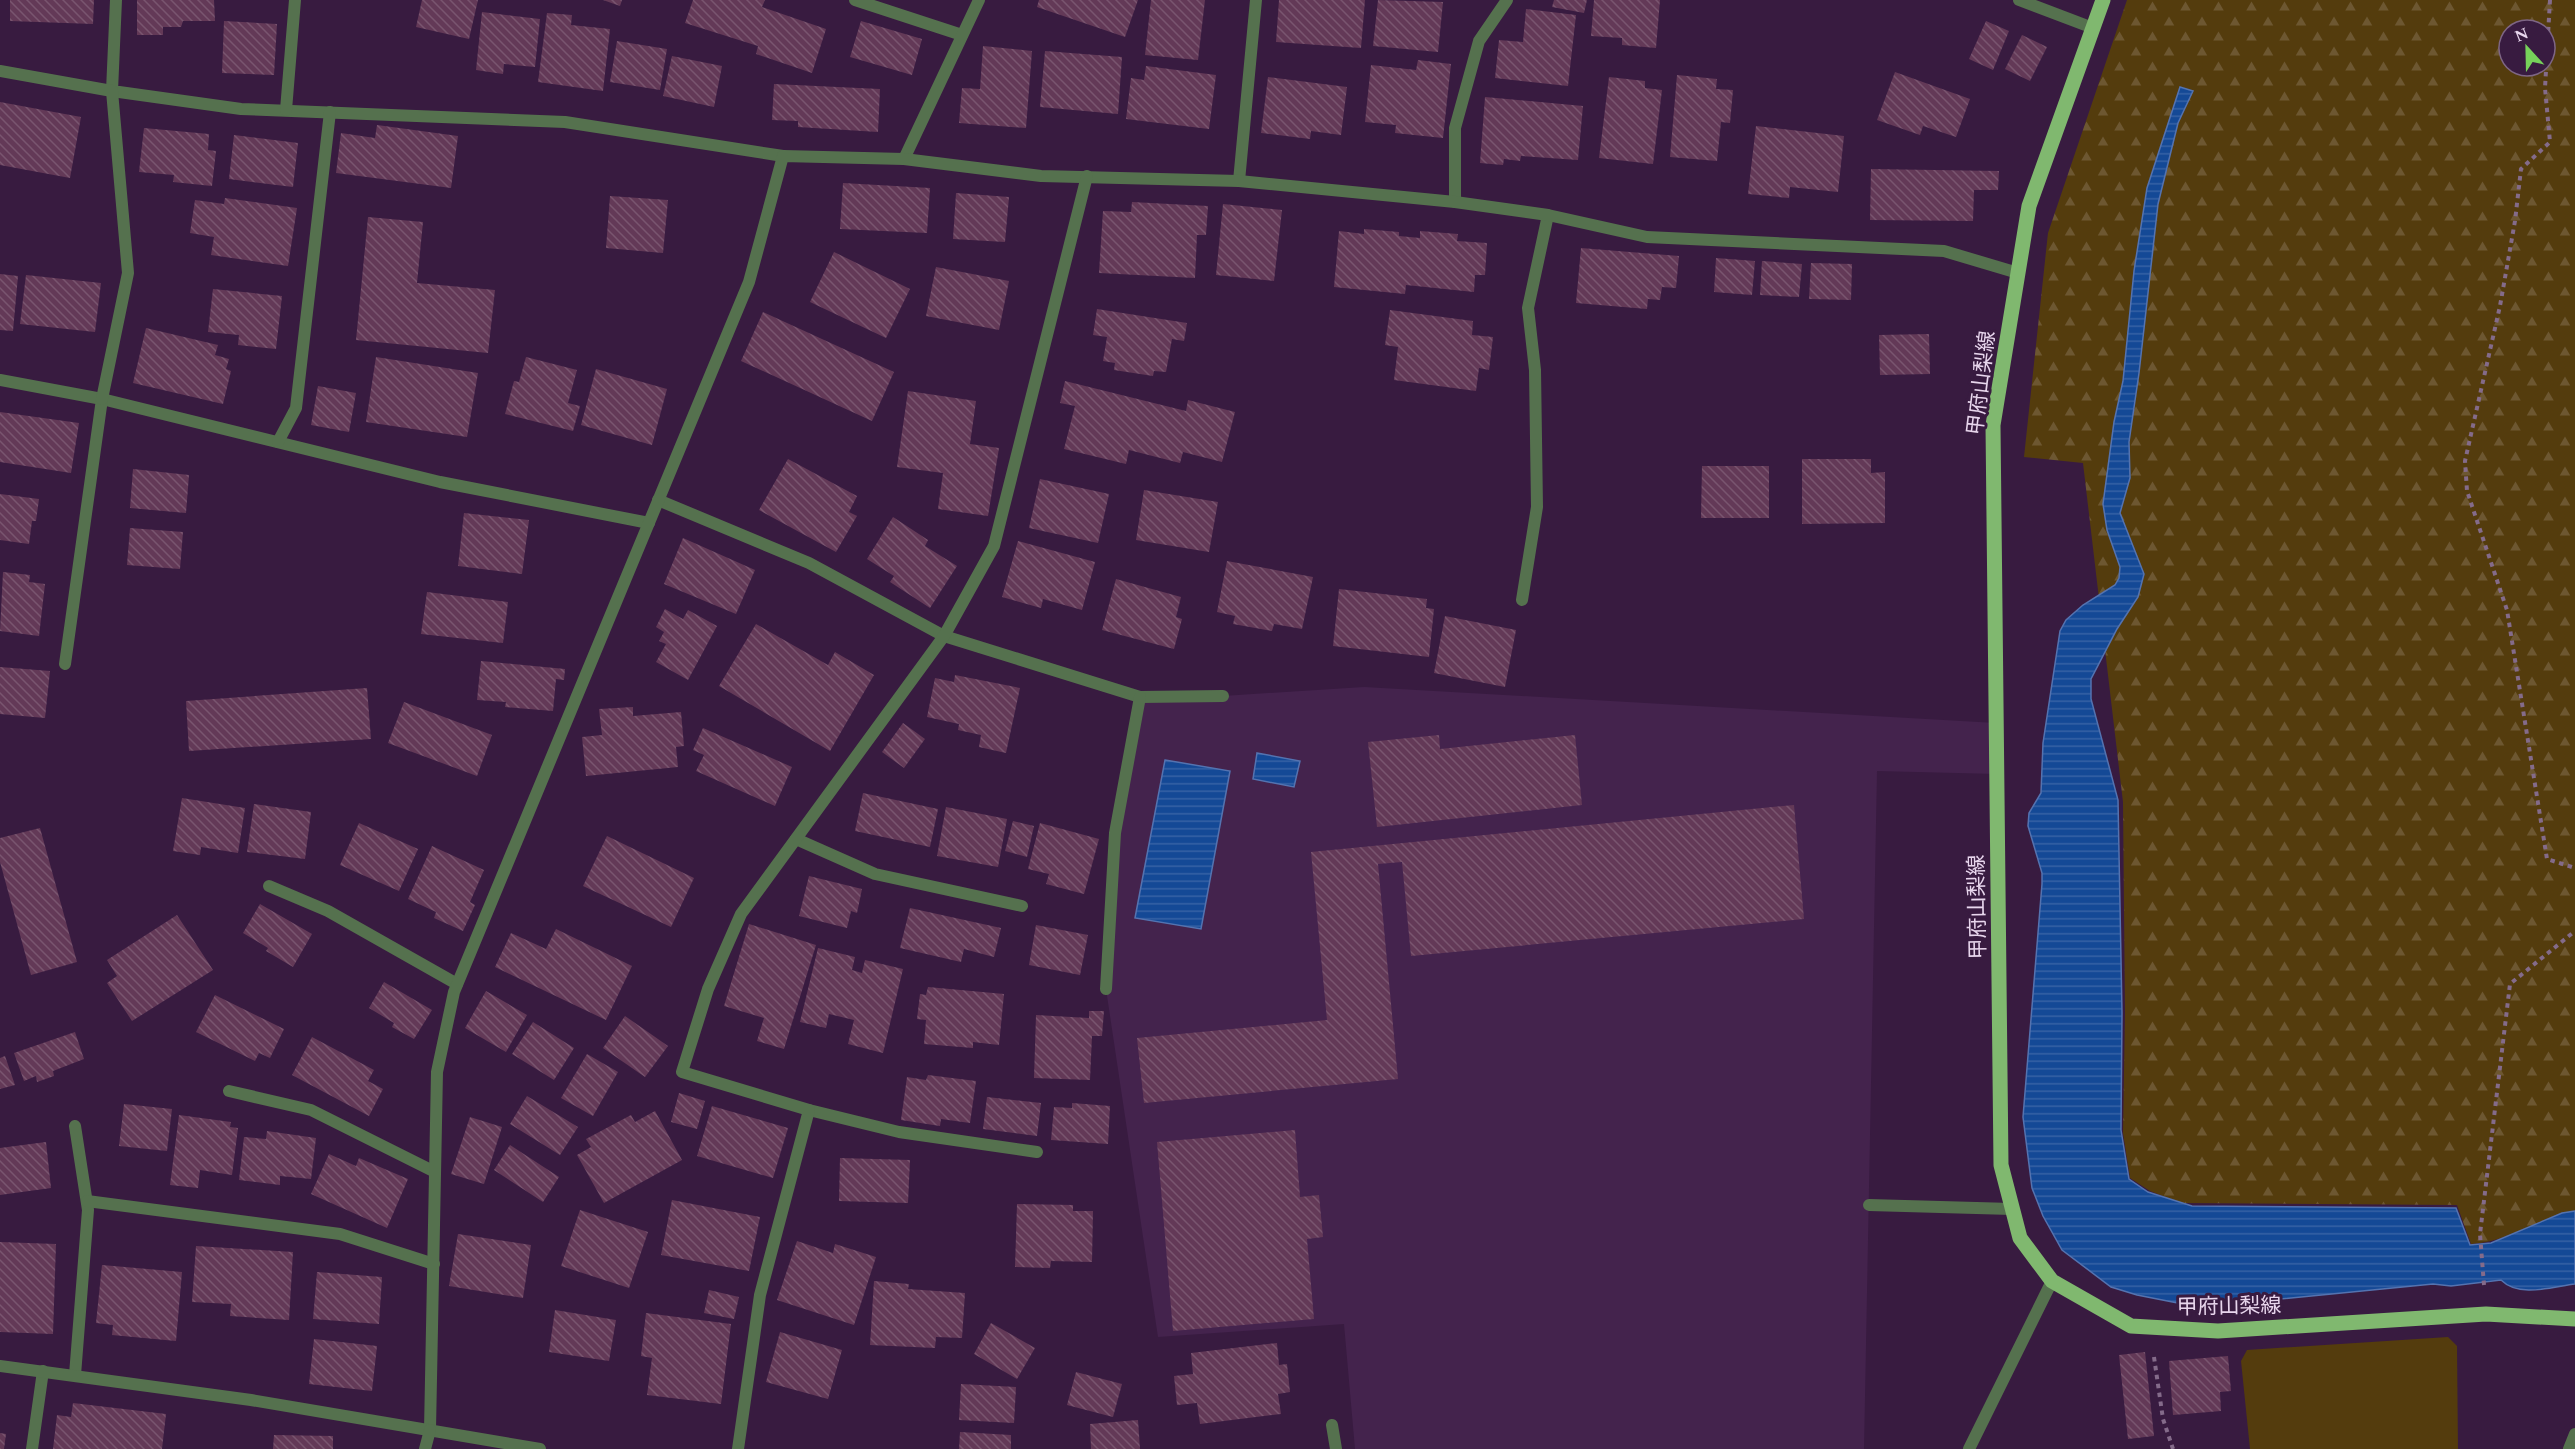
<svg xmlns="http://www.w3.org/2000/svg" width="2575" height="1449" font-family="Spectral,'Noto Sans JP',serif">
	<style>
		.built { fill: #44234d }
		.green { fill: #543c0d }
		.forest { fill: url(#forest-firs); fill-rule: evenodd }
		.water { fill: url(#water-rules); stroke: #5473b0; stroke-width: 1.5 }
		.building { fill: url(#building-back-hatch) }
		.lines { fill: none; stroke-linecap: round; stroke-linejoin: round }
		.path { stroke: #846b8a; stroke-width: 4; stroke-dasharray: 4.5 4.5; stroke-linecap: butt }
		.lane { stroke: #55714e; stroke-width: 12 }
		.street { stroke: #55714e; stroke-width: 12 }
		.primary { stroke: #80b86f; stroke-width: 15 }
		.labels { text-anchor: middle; stroke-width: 6; stroke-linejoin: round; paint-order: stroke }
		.street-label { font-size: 21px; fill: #e8d6ed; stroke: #381b40 }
	</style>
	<defs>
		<pattern id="forest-firs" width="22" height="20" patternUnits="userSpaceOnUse" patternTransform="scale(1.5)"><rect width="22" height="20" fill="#543c0d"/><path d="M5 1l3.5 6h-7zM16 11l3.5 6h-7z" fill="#6d5731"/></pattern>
		<pattern id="water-rules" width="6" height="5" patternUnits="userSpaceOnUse" patternTransform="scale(1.5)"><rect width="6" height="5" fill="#144996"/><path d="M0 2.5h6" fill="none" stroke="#3662a5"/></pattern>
		<pattern id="building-back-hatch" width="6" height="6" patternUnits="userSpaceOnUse" patternTransform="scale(1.5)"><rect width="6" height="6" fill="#633957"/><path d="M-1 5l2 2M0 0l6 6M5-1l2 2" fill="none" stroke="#79556f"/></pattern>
	</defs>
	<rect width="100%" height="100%" fill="#381b40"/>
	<!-- built -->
	<path class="built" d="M1364 687 1996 723 1997 774 1877 771 1864 1449H1355L1344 1324 1158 1337 1106 989 1115 833 1140 697 1223 696Z"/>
	<!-- green -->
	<path class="green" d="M2448 1337 2457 1346 2458 1449H2250L2241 1361 2247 1350Z"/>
	<!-- forest -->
	<path class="forest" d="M2127 0H2575V1211C2539 1218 2509 1242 2471 1244L2457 1205 2181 1203 2150 1191 2130 1178 2123 1133 2125 1013 2123 802 2083 463 2024 457 2048 233ZM2509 30H2545V66H2509Z"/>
	<!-- water -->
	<g class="water">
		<path d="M2180 87 2193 91 2178 123 2158 204 2139 373 2129 442 2130 478 2120 513 2144 574 2138 597 2117 629 2091 679V699L2118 800 2122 1013 2121 1130 2129 1179 2148 1192 2192 1206 2456 1208 2470 1245 2491 1243 2562 1213 2575 1211V1284C2552 1287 2519 1298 2501 1280L2451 1286 2433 1284 2198 1307 2137 1295 2111 1287 2062 1250 2043 1216 2032 1188 2023 1117 2042 884V873L2028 826 2029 813 2041 793 2043 743 2060 631 2066 620 2083 605 2115 585 2119 578 2120 567 2107 530 2103 504 2114 422 2123 381 2134 271 2147 188Z"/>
		<path d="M1257 753 1300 761 1294 787 1253 779Z"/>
		<path d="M1165 760 1230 771 1201 929 1135 918Z"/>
	</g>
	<!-- building -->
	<g class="building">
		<path d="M10 0H94L93 24 10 21Z"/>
		<path d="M137 0H214L215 21H183L181 27H163V35H137Z"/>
		<path d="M422 0H478L469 39 416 27Z"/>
		<path d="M603 0H622L620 6Z"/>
		<path d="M693 0H765L762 7 826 29 812 73 756 54 758 46 685 23Z"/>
		<path d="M1039 0H1138L1125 37 1037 7Z"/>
		<path d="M1151 0H1205L1198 60 1145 55Z"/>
		<path d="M1279 0H1365L1361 48 1276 42Z"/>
		<path d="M1378 0 1443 2 1438 52 1373 46Z"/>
		<path d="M1554 0H1587L1584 13 1552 7Z"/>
		<path d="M1594 0H1660L1656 48 1622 45V38L1591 36Z"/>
		<path d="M1526 9 1576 15 1568 86 1495 78 1499 40 1523 42Z"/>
		<path d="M482 12 540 19 535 67 504 64 503 74 476 70Z"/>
		<path d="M547 13 572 15 571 25 610 29 603 91 538 82Z"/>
		<path d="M224 21 277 24 274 75 222 73Z"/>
		<path d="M861 21 922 39 912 75 850 57Z"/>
		<path d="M1986 21 2009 31 1993 70 1969 59Z"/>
		<path d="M2022 35 2047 47 2030 81 2005 69Z"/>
		<path d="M617 41 667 49 660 90 610 82Z"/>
		<path d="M983 46 1032 51 1026 128 959 123 962 88 980 89Z"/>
		<path d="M1045 51 1122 57 1118 114 1040 107Z"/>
		<path d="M672 56 722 66 714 107 663 96Z"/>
		<path d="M1418 60 1451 64 1443 138 1395 133 1396 125 1365 122 1371 65 1416 70Z"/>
		<path d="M1146 66 1216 75 1209 129 1126 119 1131 78 1144 80Z"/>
		<path d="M1895 72 1970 99 1956 137 1923 126 1920 135 1877 120Z"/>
		<path d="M1677 75 1717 79 1716 89 1733 90 1730 123 1721 122 1717 161 1670 157Z"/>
		<path d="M1268 77 1347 87 1341 135 1311 131 1310 139 1261 133Z"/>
		<path d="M1609 77 1645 81V88L1662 90 1653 164 1599 158Z"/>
		<path d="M774 84 880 89 878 132 798 127V121L772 120Z"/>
		<path d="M1485 97 1583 106 1578 160 1521 156 1520 161 1504 159 1503 165 1480 163Z"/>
		<path d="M0 102 81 117 70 178 0 165Z"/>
		<path d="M377 125 458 136 451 188 336 173 341 133 375 138Z"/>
		<path d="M1756 126 1844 136 1838 192 1790 187 1789 198 1748 194Z"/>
		<path d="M144 128 209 134 208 150 216 151 212 186 173 182 174 175 139 172Z"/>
		<path d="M234 135 298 143 293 187 229 179Z"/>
		<path d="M1871 169 1999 171 1998 190H1974L1973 221 1870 220Z"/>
		<path d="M843 183 930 188 927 233 840 229Z"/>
		<path d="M956 193 1009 197 1005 242 953 239Z"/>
		<path d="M610 196 668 200 663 253 606 248Z"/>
		<path d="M225 198 297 208 288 266 211 255 214 237 190 233 195 200 224 204Z"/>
		<path d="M1132 202 1208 206 1206 235H1197L1195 278 1099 273 1103 211 1131 212Z"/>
		<path d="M1223 204 1282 210 1274 281 1216 275Z"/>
		<path d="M368 217 423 222 417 283 495 290 488 353 356 340Z"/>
		<path d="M1364 229 1399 232V236L1420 238V231L1458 234 1457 241 1487 243 1485 275H1475L1474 292 1406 285 1405 294 1334 287 1339 231 1364 234Z"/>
		<path d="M1581 248 1679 256 1676 288 1662 287 1660 300 1648 299 1647 309 1576 303Z"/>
		<path d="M834 252 910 289 886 338 810 302Z"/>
		<path d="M1716 258 1755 261 1752 295 1714 292Z"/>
		<path d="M1762 261 1802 264 1799 297 1760 295Z"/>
		<path d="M1811 263 1852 264 1851 300 1809 299Z"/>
		<path d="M936 267 1009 281 999 330 926 316Z"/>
		<path d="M0 274 18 276 13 331 0 330Z"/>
		<path d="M26 275 101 283 95 332 20 324Z"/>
		<path d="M213 289 282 296 276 349 238 345 239 335 208 332Z"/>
		<path d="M1097 309 1187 323 1184 341 1172 339 1166 372 1154 371 1153 376 1114 370 1115 363 1103 361 1107 337 1093 335Z"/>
		<path d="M1390 310 1473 321 1472 335 1493 337 1489 370 1479 368 1476 391 1394 380 1398 347 1385 345Z"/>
		<path d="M763 312 894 372 872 421 741 361Z"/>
		<path d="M146 328 218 345 215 355 229 359 226 369 231 371 223 404 133 383Z"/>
		<path d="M1929 334 1930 374 1880 375 1879 335Z"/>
		<path d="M376 357 478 373 467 437 366 422Z"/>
		<path d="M526 357 577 370 568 403 580 406 573 431 505 414 514 381 519 382Z"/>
		<path d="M596 369 667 389 652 445 581 425Z"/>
		<path d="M1065 381 1186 411 1188 400 1235 412 1222 462 1183 452 1180 463 1129 450 1126 464 1064 449 1075 406 1060 403Z"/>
		<path d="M318 386 356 393 349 432 311 425Z"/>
		<path d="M908 391 976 401 970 444 999 448 988 516 938 509 943 473 897 467Z"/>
		<path d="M0 412 79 423 71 473 0 462Z"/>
		<path d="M788 459 857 496 849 512 857 516 836 552 759 510Z"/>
		<path d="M1802 459H1871V473L1885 472V523L1802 524Z"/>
		<path d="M1702 466H1769V518H1701Z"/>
		<path d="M133 469 189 475 186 513 130 508Z"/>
		<path d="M1040 479 1109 494 1098 543 1029 528Z"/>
		<path d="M1144 490 1218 502 1209 552 1136 540Z"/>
		<path d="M0 494 39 499 36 521H32L29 544 0 540Z"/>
		<path d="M464 513 529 520 522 574 458 566Z"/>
		<path d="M893 517 928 540 925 546 957 566 930 608 890 582 894 576 867 559Z"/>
		<path d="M130 528 183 532 180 569 127 565Z"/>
		<path d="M683 538 755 570 736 614 664 584Z"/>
		<path d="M1018 541 1095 562 1082 610 1043 599 1041 608 1002 597Z"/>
		<path d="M1227 561 1313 577 1302 629 1274 624 1272 631 1233 624 1235 616 1217 612Z"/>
		<path d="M3 572 30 575 29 582 45 584 39 636 0 631Z"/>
		<path d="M1116 579 1181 597 1176 617 1182 619 1174 649 1102 630Z"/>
		<path d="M1339 589 1427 599 1426 608 1434 609 1429 657 1333 646Z"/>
		<path d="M427 592 508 602 503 643 421 634Z"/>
		<path d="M665 609 683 619 688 610 717 626 688 680 656 662 666 644 659 641 664 632 656 627Z"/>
		<path d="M1445 616 1516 630 1505 687 1434 673Z"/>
		<path d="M756 624 828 665 835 652 874 675 830 751 719 686Z"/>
		<path d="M481 661 565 669 564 680 556 679 553 711 505 707 506 702 477 700Z"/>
		<path d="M0 667 50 671 45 718 0 714Z"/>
		<path d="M955 675 1020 688 1006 753 979 747 981 735 958 730 959 724 927 717 935 678 954 682Z"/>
		<path d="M367 688 371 739 189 751 186 701Z"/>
		<path d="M404 702 492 735 477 776 388 743Z"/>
		<path d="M633 707V716L681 712 684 746 676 747 678 767 586 776 582 737 602 735 599 709Z"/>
		<path d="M903 723 925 739 904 768 882 752Z"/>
		<path d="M703 728 792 767 775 806 696 771 704 755 693 750Z"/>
		<path d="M1439 735 1440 749 1575 735 1582 805 1377 827 1368 742Z"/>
		<path d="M863 793 938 809 930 847 855 831Z"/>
		<path d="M182 798 245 808 238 853 201 847 200 855 173 851Z"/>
		<path d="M254 804 311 812 305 859 247 852Z"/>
		<path d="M1794 805 1804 919 1411 956 1402 862 1378 864 1398 1079 1144 1103 1137 1038 1327 1020 1311 852Z"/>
		<path d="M946 807 1007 819 998 867 937 856Z"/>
		<path d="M1013 821 1034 826 1027 857 1005 851Z"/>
		<path d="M359 823 418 849 399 891 340 865Z"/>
		<path d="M1040 823 1099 839 1084 894 1046 884 1049 874 1028 869Z"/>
		<path d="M40 828 77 962 31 975 0 862V838Z"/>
		<path d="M607 836 694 878 671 927 583 886Z"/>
		<path d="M432 846 484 870 470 902 475 905 463 931 434 918 436 912 408 899Z"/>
		<path d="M809 876 862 889 857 913 851 911 847 928 799 916Z"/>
		<path d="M260 904 312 934 293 967 266 951 268 948 243 933Z"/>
		<path d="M910 908 1001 928 994 957 964 949 961 962 900 948Z"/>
		<path d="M177 915 213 970 132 1021 107 983 117 976 107 960Z"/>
		<path d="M749 924 816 945 784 1049 757 1041 764 1018 724 1006Z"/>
		<path d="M1036 925 1088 935 1080 975 1029 965Z"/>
		<path d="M556 929 632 966 606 1020 495 967 511 933 546 949Z"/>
		<path d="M818 948 855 957 852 970 862 973 865 960 903 969 883 1053 848 1044 854 1020 829 1014 826 1028 800 1022Z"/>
		<path d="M384 982 432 1010 414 1039 392 1027 394 1023 369 1008Z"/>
		<path d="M928 987 1004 994 999 1045 973 1042V1048L924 1044 926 1020 917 1019 920 994 926 995Z"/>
		<path d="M486 991 527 1015 506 1052 465 1028Z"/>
		<path d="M215 995 284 1029 270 1058 259 1053 255 1061 196 1032Z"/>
		<path d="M1089 1011H1104L1102 1036H1092L1090 1080 1034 1078 1036 1015 1089 1018Z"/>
		<path d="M625 1016 668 1046 645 1077 603 1048Z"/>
		<path d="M533 1022 574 1048 554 1080 512 1054Z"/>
		<path d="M75 1032 84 1059 53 1071 54 1076 37 1082 36 1076 24 1081 14 1053Z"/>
		<path d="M312 1037 374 1070 368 1081 383 1089 369 1116 292 1075Z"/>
		<path d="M587 1054 618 1072 593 1116 561 1098Z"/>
		<path d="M5 1056 15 1085 0 1089V1058Z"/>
		<path d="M928 1075 976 1081 970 1123 941 1119 940 1126 901 1120 907 1077 926 1080Z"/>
		<path d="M679 1093 705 1101 697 1129 671 1122Z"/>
		<path d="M527 1096 578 1127 560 1155 510 1124Z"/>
		<path d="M987 1097 1041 1103 1037 1136 983 1129Z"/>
		<path d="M1072 1103 1110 1106 1108 1144 1051 1140 1054 1107 1072 1108Z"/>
		<path d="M124 1104 172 1109 167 1151 119 1146Z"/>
		<path d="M712 1106 788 1128 773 1178 697 1156Z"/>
		<path d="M655 1111 682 1160 604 1203 577 1155 591 1147 586 1139 631 1115 635 1122Z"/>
		<path d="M179 1115 231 1122 230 1127 238 1128 232 1175 200 1170 198 1188 170 1185Z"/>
		<path d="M470 1117 502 1127 484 1184 451 1174Z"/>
		<path d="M1295 1130 1300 1197 1319 1195 1323 1237 1307 1239 1314 1319 1173 1331 1157 1142Z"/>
		<path d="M267 1131 316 1138 311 1179 280 1176V1185L239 1180 244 1137 266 1139Z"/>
		<path d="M46 1142 51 1188 0 1195V1148Z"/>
		<path d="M510 1145 559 1177 543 1202 494 1170Z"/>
		<path d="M329 1154 356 1166 359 1158 408 1179 387 1228 311 1194Z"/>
		<path d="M840 1158 910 1160 908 1203 839 1201Z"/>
		<path d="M672 1200 760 1217 749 1271 661 1255Z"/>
		<path d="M1017 1204 1073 1205V1211H1093L1092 1262 1051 1261 1050 1268 1015 1267Z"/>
		<path d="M580 1210 648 1232 629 1288 561 1266Z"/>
		<path d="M458 1234 531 1245 523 1298 449 1286Z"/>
		<path d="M797 1241 833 1253 835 1244 876 1257 854 1325 777 1300Z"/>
		<path d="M0 1242 56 1244 53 1334 0 1332Z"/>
		<path d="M196 1246 293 1252 289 1320 230 1316 231 1304 192 1302Z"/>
		<path d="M102 1265 182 1272 176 1341 112 1335 113 1325 96 1323Z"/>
		<path d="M317 1272 382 1277 379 1324 313 1319Z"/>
		<path d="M874 1281 909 1284 908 1289 965 1293 962 1338 936 1337 935 1348 870 1345Z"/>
		<path d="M709 1290 739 1297 734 1319 704 1313Z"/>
		<path d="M555 1310 616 1320 609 1361 549 1352Z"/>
		<path d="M646 1313 731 1324 721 1404 647 1395 652 1358 641 1356Z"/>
		<path d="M991 1323 1035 1348 1017 1379 974 1354Z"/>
		<path d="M780 1332 842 1350 828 1399 766 1382Z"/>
		<path d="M314 1339 377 1346 372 1391 309 1384Z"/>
		<path d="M1277 1343 1279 1365 1287 1364 1290 1392 1278 1394 1281 1414 1200 1424 1197 1403 1177 1405 1174 1376 1193 1374 1191 1353Z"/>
		<path d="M2145 1352 2154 1436 2128 1439 2119 1355Z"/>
		<path d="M2228 1356 2231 1391 2220 1392 2221 1411 2173 1415 2169 1361Z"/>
		<path d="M1076 1372 1122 1384 1113 1417 1067 1405Z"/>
		<path d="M961 1384 1016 1387 1014 1423 959 1420Z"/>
		<path d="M73 1403 166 1414 162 1449H53L57 1415 71 1417Z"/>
		<path d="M1138 1420 1140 1449H1091L1090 1424Z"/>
		<path d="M960 1432 1011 1435V1449H959Z"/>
		<path d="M0 1433 6 1434 4 1449H0Z"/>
		<path d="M274 1435 333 1436V1449H273Z"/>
	</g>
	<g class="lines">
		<!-- path -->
		<g class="path">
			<path d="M2550 0 2545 88 2550 142 2521 169 2515 221 2500 306 2465 461 2467 491 2507 610 2547 859 2575 868"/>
			<path d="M2484 1285 2480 1234 2510 984 2575 931"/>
			<path d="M2154 1357 2163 1419 2173 1449"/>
		</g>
		<!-- lane -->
		<g class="lane">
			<path d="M116 0 112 91 241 109 565 122 783 156"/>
			<path d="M855 0 962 35"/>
			<path d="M2019 0 2093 28"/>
			<path d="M286 110 295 0"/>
			<path d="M904 159 979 0"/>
			<path d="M1239 181 1256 0"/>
			<path d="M1455 202V128L1479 41 1507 0"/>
			<path d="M0 380 102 399 440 482 649 523"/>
			<path d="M278 442 296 408 330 112"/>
			<path d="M658 500 809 563 944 636 1140 697 1223 696"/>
			<path d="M1522 600 1537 507 1535 370 1528 308 1548 215"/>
			<path d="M65 664 102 399"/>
			<path d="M796 839 875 874 1022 906"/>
			<path d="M269 886 328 911 457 984"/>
			<path d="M1106 989 1115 833 1140 697"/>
			<path d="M229 1091 311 1110 435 1172"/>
			<path d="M809 1110 899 1132 1037 1152"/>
			<path d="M75 1126 88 1210 75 1375"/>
			<path d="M87 1201 340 1234 434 1264"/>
			<path d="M1869 1205 2012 1209"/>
			<path d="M1332 1425 1336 1449"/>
			<path d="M430 1430 437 1072 454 992 749 282 783 156 904 159 1041 176 1239 181 1455 202 1548 215 1647 237 1944 251 2018 273"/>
			<path d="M32 1449 43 1371"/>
			<path d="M738 1449 760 1295 809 1110 682 1072 708 989 741 914 944 636 994 546 1087 176"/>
			<path d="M2569 1449 2575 1434"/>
		</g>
		<!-- street -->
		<g class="street">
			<path d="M0 71 112 91 128 273 102 399"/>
			<path d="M0 1366 251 1400 540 1449"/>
			<path d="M425 1449 430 1430"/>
			<path d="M1969 1449 2052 1281"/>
		</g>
		<!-- primary -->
		<path class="primary" d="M2103 0 2029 206 1993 425 2001 1165 2020 1238 2052 1281 2131 1326 2218 1331 2486 1314 2575 1319"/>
	</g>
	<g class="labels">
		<!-- street labels -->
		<g class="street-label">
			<text transform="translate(1981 383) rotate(-83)" y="7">甲府山梨線</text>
			<text transform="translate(1977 907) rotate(-91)" y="7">甲府山梨線</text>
			<text transform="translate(2229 1306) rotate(-1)" y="7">甲府山梨線</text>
		</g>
	</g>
	<!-- north arrow -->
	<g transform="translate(2527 48) rotate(338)"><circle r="28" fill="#381b40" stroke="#7e6685" stroke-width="1.5"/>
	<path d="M0-4.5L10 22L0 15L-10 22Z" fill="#76d25a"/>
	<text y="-9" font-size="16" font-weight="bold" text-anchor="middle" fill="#e8d6ed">N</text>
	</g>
</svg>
